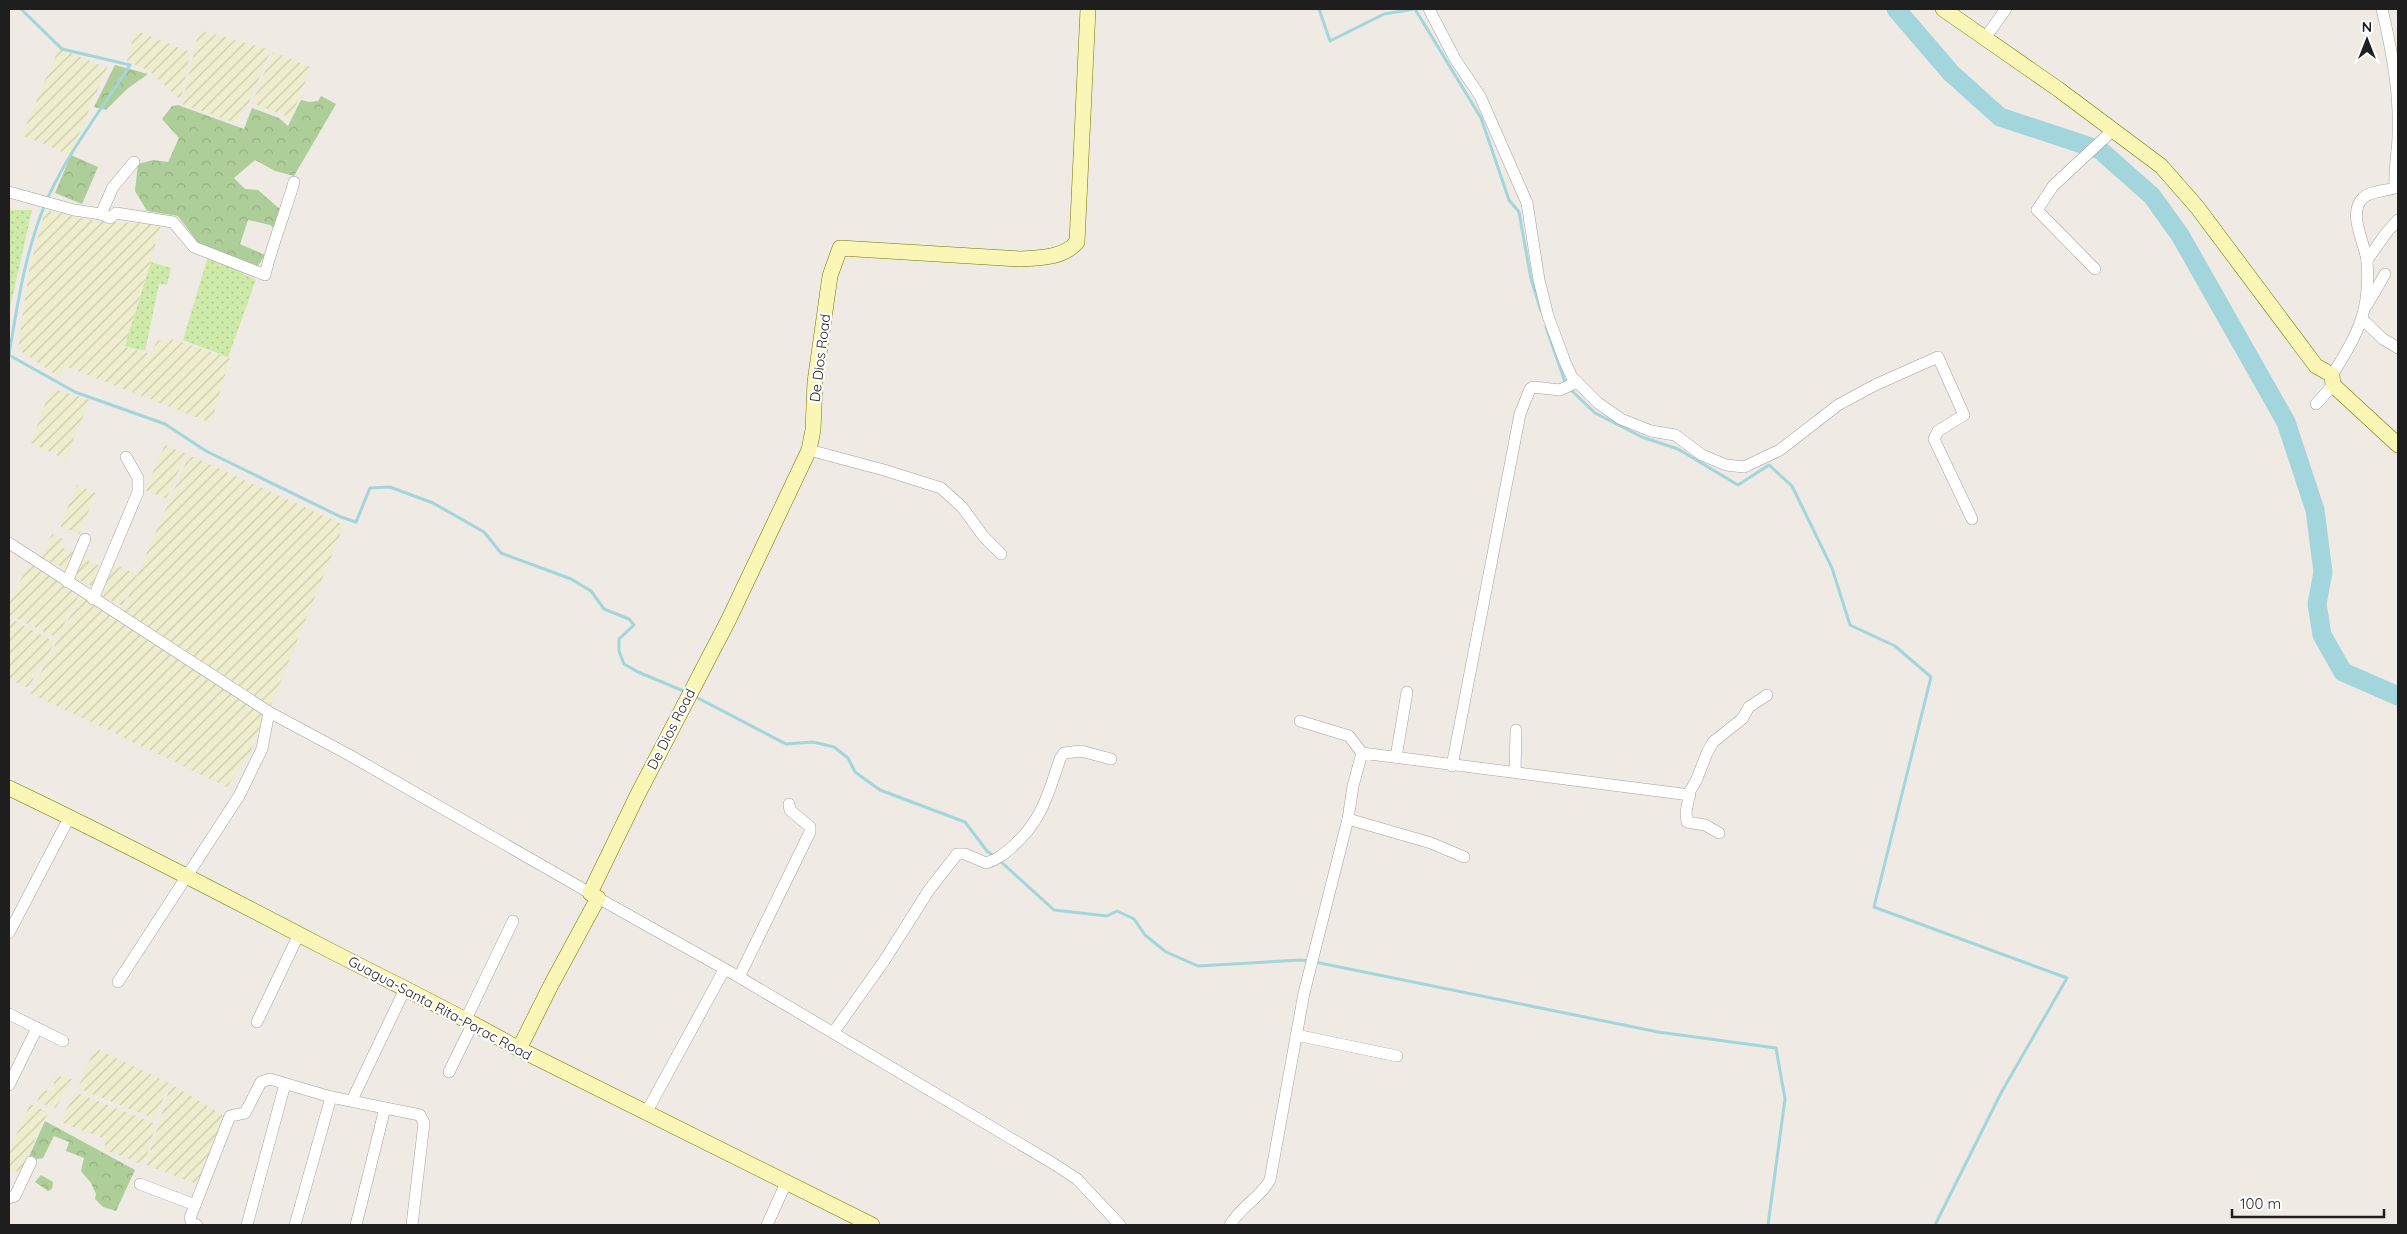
<svg xmlns="http://www.w3.org/2000/svg" width="2407" height="1234" font-family="Quicksand,sans-serif">
	<style>
		.farmland { fill: url(#farmland-furrows) }
		.grass { fill: url(#grass-dots) }
		.forest { fill: url(#forest-crowns) }
		.lines { fill: none; stroke-linecap: round; stroke-linejoin: round }
		.stream { stroke: #a3d5dd; stroke-width: 3 }
		.river { stroke: #a3d5dd; stroke-width: 19 }
		.street-casing { stroke: #a2a2a2; stroke-width: 12 }
		.secondary-casing { stroke: #737504; stroke-width: 16 }
		.street { stroke: #fff; stroke-width: 11 }
		.secondary { stroke: #faf7b6; stroke-width: 15 }
		.labels { text-anchor: middle; stroke-width: 4.5; stroke-linejoin: round; paint-order: stroke }
		.street-label { font-size: 14px; fill: #1e1e1e; stroke: #fff }
	</style>
	<defs>
		<pattern id="farmland-furrows" width="10" height="10" patternUnits="userSpaceOnUse" patternTransform="scale(1.25)"><rect width="10" height="10" fill="#eeedce"/><path d="M-1 1l2-2M0 10L10 0M9 11l2-2" fill="none" stroke="#cccbb0"/></pattern>
		<pattern id="grass-dots" width="8" height="8" patternUnits="userSpaceOnUse" patternTransform="scale(1.25)"><rect width="8" height="8" fill="#ceeaa8"/><path d="M2 2h.1M6 6h.1" fill="none" stroke="#b0c890" stroke-width="1.8" stroke-linecap="round"/></pattern>
		<pattern id="forest-crowns" width="20" height="18" patternUnits="userSpaceOnUse" patternTransform="scale(1.25)"><rect width="20" height="18" fill="#adce98"/><path d="M2 6a3 3 0 1 1 6 0M12 15a3 3 0 1 1 6 0" fill="none" stroke="#94b083"/></pattern>
	</defs>
	<rect width="100%" height="100%" fill="#efeae3"/>
	<!-- farmland -->
	<g class="farmland">
		<path d="M135 30 190 52 181 100 149 71 127 61Z"/>
		<path d="M199 30 271 50 249 102 236 123 182 104Z"/>
		<path d="M59 48 107 68 70 155 22 135Z"/>
		<path d="M273 52 311 67 291 118 252 103Z"/>
		<path d="M45 210 90 220 161 225 125 347 150 354 158 340 165 341 167 338 230 358 211 423 65 366 59 377 18 349 29 271Z"/>
		<path d="M51 388 90 400 65 459 31 443Z"/>
		<path d="M165 445 186 454 166 499 145 490Z"/>
		<path d="M189 455 344 525 271 705 225 679 122 611Z"/>
		<path d="M77 485 96 493 79 534 60 526Z"/>
		<path d="M52 534 63 539 60 547 76 553 69 570 42 559Z"/>
		<path d="M82 557 104 568 95 588 73 577Z"/>
		<path d="M30 562 79 595 57 638 9 615V602Z"/>
		<path d="M115 564 137 575 122 606 100 595Z"/>
		<path d="M81 595 266 711 251 750 227 787 30 693Z"/>
		<path d="M9 618 55 642 28 688 9 679Z"/>
		<path d="M95 1048 169 1083 155 1119 78 1088Z"/>
		<path d="M52 1075 72 1079 56 1108 37 1102 41 1090 50 1091 54 1084Z"/>
		<path d="M171 1084 224 1116 197 1184 146 1165Z"/>
		<path d="M75 1092 156 1124 144 1165 105 1150V1139L60 1122Z"/>
		<path d="M30 1104 48 1112 20 1172 9 1169V1151Z"/>
	</g>
	<!-- grass -->
	<g class="grass">
		<path d="M10 210H32L9 312V212Z"/>
		<path d="M208 256 256 280 228 357 183 340Z"/>
		<path d="M151 262 171 268 167 285 159 284 145 351 125 346Z"/>
	</g>
	<!-- forest -->
	<g class="forest">
		<path d="M115 65 148 74 127 89 106 110 94 107Z"/>
		<path d="M321 96 336 104 294 176 275 171 255 160 234 178 245 189 258 190 281 210 277 231 270 225 248 220 240 244 265 255 256 269 202 248 178 216 147 211 135 191 138 164 153 160 168 162 179 138 162 119 172 106 178 105 244 129 252 108 279 118 288 126 301 100 309 102 318 101Z"/>
		<path d="M71 155 98 167 82 204 55 193Z"/>
		<path d="M45 1121 135 1170 116 1211 103 1207 95 1199 96 1194 91 1183 81 1171 84 1158 66 1151 69 1142 54 1136 43 1158 27 1161Z"/>
		<path d="M41 1175 53 1182 52 1189 48 1191 35 1182Z"/>
	</g>
	<g class="lines">
		<!-- stream -->
		<g class="stream">
			<path d="M21 9 62 49 130 65C100 112 64 157 43 209 25 255 17 306 9 355L75 392 165 424 206 451 341 517 356 522 370 488 390 487 433 503 484 532 501 553 571 579 591 591 604 609 629 619 634 625 619 639V651L624 664 638 672 686 692"/>
			<path d="M1319 9 1330 41 1384 14 1415 9 1481 118 1509 200 1519 212 1531 279 1541 311"/>
			<path d="M1546 327 1566 385"/>
			<path d="M1570 389 1595 413 1642 437 1678 449 1738 485 1769 465 1792 486 1832 568 1850 625 1895 646 1931 677 1874 907 2067 978 2001 1093 1935 1225"/>
			<path d="M694 696 786 744 813 742 834 747 848 758 855 772 880 790 965 822 987 851 995 857"/>
			<path d="M1000 861 1054 910 1107 916 1117 911 1134 919 1145 935 1166 952 1198 966 1300 960 1309 961"/>
			<path d="M1315 962 1658 1032 1776 1048 1785 1099 1768 1225"/>
		</g>
		<!-- river -->
		<path class="river" d="M1896 9 1951 73 2000 117 2100 150 2152 196 2180 235 2286 422 2315 510 2323 572 2317 604 2322 635 2343 672 2398 696"/>
		<defs>
			<g id="street">
				<path d="M1429 9 1455 59 1480 96 1527 203 1539 280 1548 316 1565 362 1572 377 1598 403 1621 419 1651 431 1675 435 1702 455 1726 465 1744 467 1780 450 1838 405 1875 385 1938 357 1964 415 1938 431 1934 439 1972 519"/>
				<path d="M1985 38 2006 9"/>
				<path d="M9 192 74 210 101 214 110 218 116 213 173 222 194 247 265 275C272 244 285 214 294 182"/>
				<path d="M101 214 113 187 134 162"/>
				<path d="M2367 260 2387 232 2398 220"/>
				<path d="M2095 269 2037 210 2053 186 2113 130"/>
				<path d="M2367 305 2385 274"/>
				<path d="M2362 319 2383 339 2398 348"/>
				<path d="M2332 375C2358 335 2371 309 2367 261 2365 243 2347 213 2363 198 2370 191 2385 191 2395 188 2394 171 2397 155 2398 138 2400 94 2392 51 2382 9"/>
				<path d="M2316 404 2333 385"/>
				<path d="M809 450 884 470 941 488 962 507 984 537 1001 554"/>
				<path d="M9 543 269 712 351 756 590 893"/>
				<path d="M67 582 85 539"/>
				<path d="M93 599 138 492V478L126 457"/>
				<path d="M1300 721 1349 736 1362 753"/>
				<path d="M1396 757 1407 692"/>
				<path d="M1452 766 1520 414 1530 389 1533 387 1560 390 1577 382"/>
				<path d="M1515 772 1516 730"/>
				<path d="M1348 819 1431 843 1464 857"/>
				<path d="M1719 833 1705 825 1687 822 1686 812 1690 791 1696 781 1707 753 1713 742 1742 719 1749 707 1767 695"/>
				<path d="M598 898 739 977 1054 1164 1077 1179 1120 1225"/>
				<path d="M9 933 69 818"/>
				<path d="M739 977 810 832V827L790 810 789 804"/>
				<path d="M118 982 239 796 262 749 269 712"/>
				<path d="M9 1014 63 1041"/>
				<path d="M466 1019 513 921"/>
				<path d="M257 1022 299 934"/>
				<path d="M833 1033 884 961 929 890 957 854H965L986 863C997 860 1004 854 1012 847 1042 821 1048 794 1060 759L1064 753 1081 751 1111 759"/>
				<path d="M1296 1035 1397 1056"/>
				<path d="M449 1072 473 1023"/>
				<path d="M9 1085 37 1028"/>
				<path d="M352 1100 405 989"/>
				<path d="M646 1113 724 970"/>
				<path d="M140 1184 195 1205"/>
				<path d="M9 1198 15 1196 31 1162"/>
				<path d="M197 1225 192 1223 190 1218 230 1116 245 1113 261 1082 270 1079 331 1097 420 1115 424 1123 412 1225"/>
				<path d="M247 1225 285 1084"/>
				<path d="M295 1225 331 1097"/>
				<path d="M356 1225 385 1108"/>
				<path d="M767 1225 786 1183"/>
				<path d="M1230 1225C1242 1205 1259 1199 1270 1180L1304 993 1348 819 1353 786 1362 753 1690 795"/>
			</g>
			<g id="secondary">
				<path d="M1943 9 2058 89 2161 166 2197 207 2316 366 2332 375 2333 385 2398 445"/>
				<path d="M9 788C116 839 222 894 327 949 391 982 456 1013 519 1049L872 1225"/>
				<path d="M519 1049 551 985 598 898 590 893 638 794 729 619 809 450 813 430 815 382 830 276 840 248 1020 259C1039 258 1064 258 1077 242L1088 9"/>
			</g>
		</defs>
		<!-- street casing -->
		<use href="#street" class="street-casing"/>
		<!-- secondary casing -->
		<use href="#secondary" class="secondary-casing"/>
		<!-- street -->
		<use href="#street" class="street"/>
		<!-- secondary -->
		<use href="#secondary" class="secondary"/>
	</g>
	<g class="labels">
		<!-- street labels -->
		<g class="street-label">
			<text transform="translate(820 358) rotate(-83)" y="5">De Dios Road</text>
			<text transform="translate(671 729) rotate(-63)" y="5">De Dios Road</text>
			<text transform="translate(440 1008) rotate(28)" y="5">Guagua-Santa Rita-Porac Road</text>
		</g>
	</g>
	<!-- border -->
	<rect width="2407" height="1234" fill="none" stroke="#1e1e1e" stroke-width="20"/>
	<!-- north arrow -->
	<g transform="translate(2367 40)" stroke="#ffffff" stroke-width="4" paint-order="stroke">
	<path d="M0-4L9 19L0 12L-9 19Z" fill="#1e1e1e"/>
	<text y="-8" font-size="14" font-weight="bold" text-anchor="middle" fill="#1e1e1e">N</text>
	</g>
	<!-- scale -->
	<path d="M2232 1209v8h152v-8" fill="none" stroke="#1e1e1e" stroke-width="2.5"/>
	<text x="2240" y="1209" font-size="15" fill="#1e1e1e" stroke="#ffffff" stroke-width="4" paint-order="stroke">100 m</text>
</svg>
